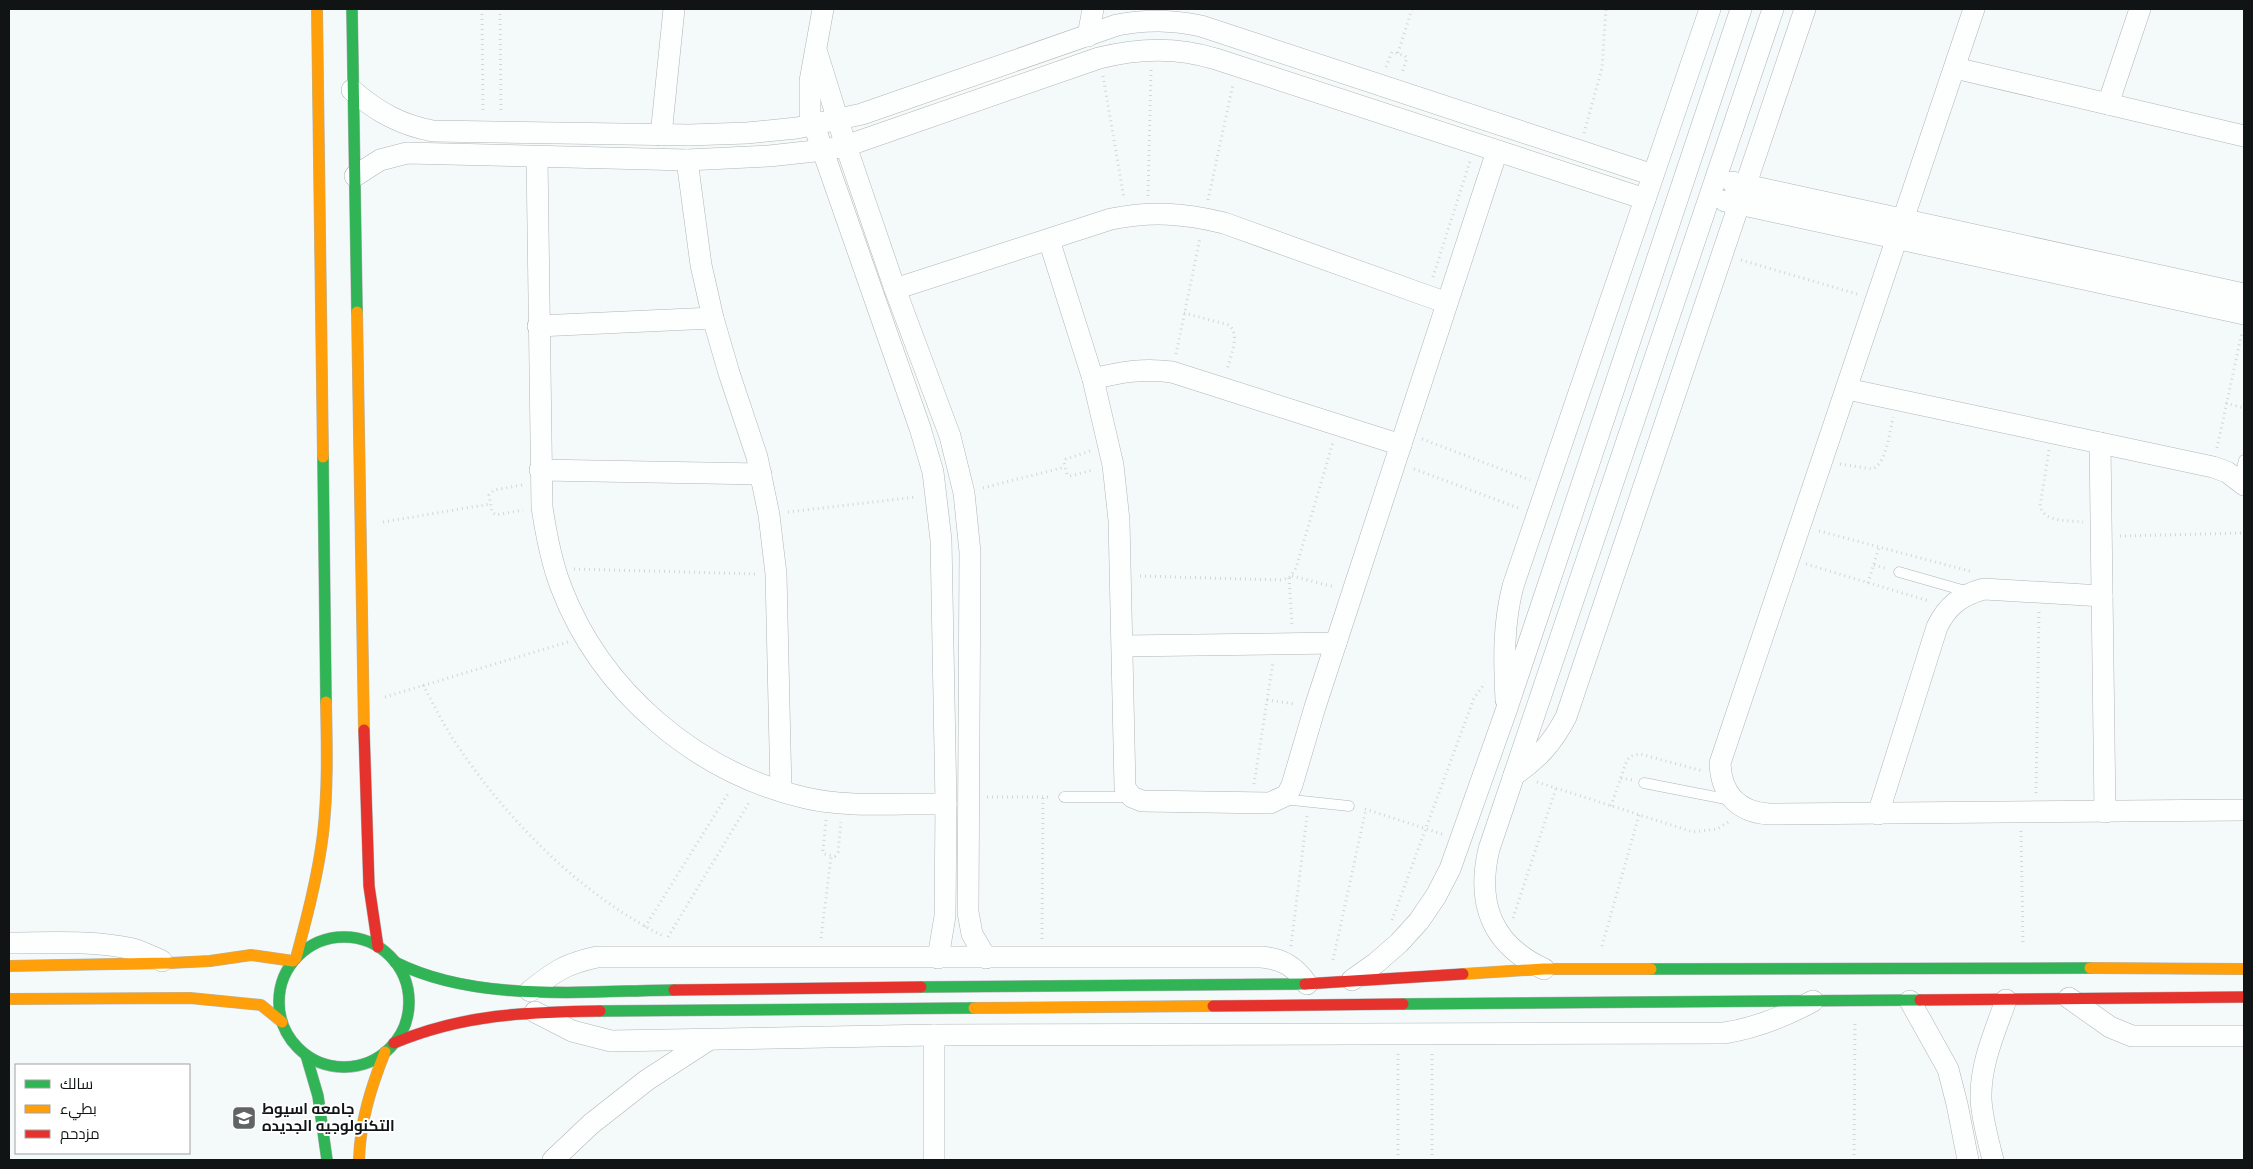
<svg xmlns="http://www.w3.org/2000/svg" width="2253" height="1169" font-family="'IBM Plex Sans',Cairo,sans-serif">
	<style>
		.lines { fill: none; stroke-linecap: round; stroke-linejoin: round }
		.lane-casing { stroke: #b2b5b6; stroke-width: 11 }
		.street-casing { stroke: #b2b5b6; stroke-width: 22 }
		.fast-casing { stroke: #b2b5b6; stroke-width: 12 }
		.slow-casing { stroke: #b2b5b6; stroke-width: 12 }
		.jam-casing { stroke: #b2b5b6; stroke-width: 12 }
		.path { stroke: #d4d5d6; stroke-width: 3; stroke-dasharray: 1 4; stroke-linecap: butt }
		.lane { stroke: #fdfefe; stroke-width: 10 }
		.street { stroke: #fdfefe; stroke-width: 21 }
		.fast { stroke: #30b455; stroke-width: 11 }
		.slow { stroke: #ff9f0a; stroke-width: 11 }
		.jam { stroke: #e5322d; stroke-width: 11 }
		.labels { text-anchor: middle; stroke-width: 4; stroke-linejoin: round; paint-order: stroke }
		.poi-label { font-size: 15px; font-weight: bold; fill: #111415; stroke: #fff; text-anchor: start }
	</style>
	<rect width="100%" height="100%" fill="#f4f9fa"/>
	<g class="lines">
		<defs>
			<g id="lane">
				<path d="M2239 480 2244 460"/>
				<path d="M1899 572 1969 592"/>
				<path d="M1644 783 1731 800"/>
				<path d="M1064 797H1130"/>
				<path d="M1283 799 1349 806"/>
			</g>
			<g id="street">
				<path d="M823 9 810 81V114L920 428 933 472 941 540 946 804 945 916 938 958"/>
				<path d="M1974 9 1720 763C1721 794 1738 812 1769 814L2244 810"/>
				<path d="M1088 36 1093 9"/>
				<path d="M817 53 846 146 895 289 950 436 964 493 970 552 968 912 972 934 986 958"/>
				<path d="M1955 68 2244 136"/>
				<path d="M352 90C377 112 401 125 433 131L689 135 747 133 797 128 862 114 1117 25C1147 19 1172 20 1201 26L1653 175"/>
				<path d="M2108 104 2140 9"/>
				<path d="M661 135 674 9"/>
				<path d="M537 157 542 507C546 534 551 561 561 587 601 692 697 773 806 798 848 808 902 803 946 804"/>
				<path d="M687 160 701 265 713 318 729 373 757 457 769 515 776 574 781 791"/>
				<path d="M355 176 380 160 407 153 687 160 769 156 824 150 846 146 1099 58C1140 48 1176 47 1216 59L1645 199"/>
				<path d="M1732 182 2244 294"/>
				<path d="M1725 201 2244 314"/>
				<path d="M1049 240 1093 379 1113 465 1119 520 1125 788 1132 797 1142 801 1270 803 1287 795 1292 785 1315 707 1497 151"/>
				<path d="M895 289 1111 219C1152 211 1183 213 1224 223L1447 303"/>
				<path d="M538 326 713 318"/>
				<path d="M1093 379C1120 372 1144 368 1172 372L1401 445"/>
				<path d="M1847 389 2213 467 2227 472 2244 485"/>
				<path d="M2100 443 2105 812"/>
				<path d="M540 470 761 474"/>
				<path d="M1123 646 1336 643"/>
				<path d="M1506 700C1504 660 1503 625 1513 586L1710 9"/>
				<path d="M1514 775C1538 759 1553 742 1566 717L1805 9"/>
				<path d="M1878 814 1937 627C1947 606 1961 595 1984 589L2102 596"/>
				<path d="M9 943C50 943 93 940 133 949 143 952 153 957 162 961"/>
				<path d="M1544 969C1492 945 1476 904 1489 849L1773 9"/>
				<path d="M1352 980 1376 963 1399 943 1419 921 1436 896 1450 869 1506 711 1741 9"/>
				<path d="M530 991C555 971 565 964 597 957H1261C1282 959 1295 966 1307 984"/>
				<path d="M2069 998 2110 1027 2132 1036H2244"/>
				<path d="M1910 1001 1948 1069 1957 1104 1968 1160"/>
				<path d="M535 1012 572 1031 611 1041 934 1035 1724 1033C1757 1028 1784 1017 1813 1001"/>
				<path d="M934 1035V1160"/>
				<path d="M553 1160 591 1124 647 1080 707 1041"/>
				<path d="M1993 1160C1988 1140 1982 1119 1981 1099 1980 1064 1995 1032 2006 1000"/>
			</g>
			<g id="fast">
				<path d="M352 9 357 312"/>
				<path d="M323 457 326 702"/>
				<circle cx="344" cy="1002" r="65"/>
				<path d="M395 962C476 1003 585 991 674 990"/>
				<path d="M1651 969 2090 968"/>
				<path d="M921 987 1305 984"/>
				<path d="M1403 1004 1920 1000"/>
				<path d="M600 1011 974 1008"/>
				<path d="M306 1055 318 1096 327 1160"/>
			</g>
			<g id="slow">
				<path d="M317 9 323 457"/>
				<path d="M357 312 364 730"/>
				<path d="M296 958C307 917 318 875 323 834 328 790 327 746 326 702"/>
				<path d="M9 966 170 963 210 961 251 955 293 961"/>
				<path d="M2090 968 2244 969"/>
				<path d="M1463 974 1544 969H1651"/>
				<path d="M9 999 190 998 261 1005 282 1022"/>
				<path d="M974 1008 1213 1006"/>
				<path d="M359 1160C360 1122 371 1087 385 1052"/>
			</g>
			<g id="jam">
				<path d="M364 730 369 886 378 947"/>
				<path d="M1305 984 1463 974"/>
				<path d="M674 990 921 987"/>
				<path d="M1920 1000 2244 997"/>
				<path d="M1213 1006 1403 1004"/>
				<path d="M394 1043C463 1014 527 1012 600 1011"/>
			</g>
		</defs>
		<!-- lane casing -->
		<use href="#lane" class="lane-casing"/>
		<!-- street casing -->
		<use href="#street" class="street-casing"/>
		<!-- fast casing -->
		<use href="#fast" class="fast-casing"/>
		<!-- slow casing -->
		<use href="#slow" class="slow-casing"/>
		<!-- jam casing -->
		<use href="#jam" class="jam-casing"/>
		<!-- path -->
		<g class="path">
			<path d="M482 9 483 114"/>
			<path d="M500 9 501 113"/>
			<path d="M1398 53 1412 9"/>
			<path d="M1386 67 1392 52 1405 56 1407 58 1402 73"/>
			<path d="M1103 76 1124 198"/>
			<path d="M1584 133 1602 68 1606 9"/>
			<path d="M1148 196 1151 70"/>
			<path d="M1208 200 1233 84"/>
			<path d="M1741 260 1857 294"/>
			<path d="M1433 277 1470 161"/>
			<path d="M1184 313 1229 325C1241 336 1230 356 1227 370"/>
			<path d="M1176 354 1200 238"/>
			<path d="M2226 403 2244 408"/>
			<path d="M1422 439 1530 480"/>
			<path d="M2217 448 2242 332"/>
			<path d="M2049 450 2040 506C2045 523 2068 520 2083 522"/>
			<path d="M1090 451 1066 459 1064 463 1067 474 1070 476 1093 470"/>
			<path d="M1840 464 1872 469C1886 465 1890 431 1893 417"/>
			<path d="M1414 469 1521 509"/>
			<path d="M522 485 494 490 489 495 492 512 496 515 523 510"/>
			<path d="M983 488 1065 467"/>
			<path d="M788 512 916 497"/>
			<path d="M383 522 490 504"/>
			<path d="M1819 531 1973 572"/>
			<path d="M2120 536 2244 533"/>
			<path d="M1806 564 1929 601"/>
			<path d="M1874 565 1888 569"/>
			<path d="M574 569 757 574"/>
			<path d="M1140 576 1281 580 1289 578 1296 568 1333 442"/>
			<path d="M1292 576 1335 587"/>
			<path d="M1289 578 1292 625"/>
			<path d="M1868 583 1879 547"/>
			<path d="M423 685C434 705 444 726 457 745 510 823 579 893 663 936"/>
			<path d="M385 697 568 642"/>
			<path d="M1267 700 1296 704"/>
			<path d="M1621 778 1632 780"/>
			<path d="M1537 782 1693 832 1717 829 1730 821"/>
			<path d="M1254 784 1273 662"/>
			<path d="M2036 793 2039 612"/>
			<path d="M987 797H1050"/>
			<path d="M1611 806 1627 760 1631 756 1640 754 1703 771"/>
			<path d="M1365 809 1442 834"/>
			<path d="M826 820 823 850 824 854 835 856 838 852 841 822"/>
			<path d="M2021 831 2023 944"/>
			<path d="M1513 918 1556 788"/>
			<path d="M1392 920 1474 698 1485 683"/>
			<path d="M645 927 729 792"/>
			<path d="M668 937 750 801"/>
			<path d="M821 938 831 857"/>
			<path d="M1042 939 1043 797"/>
			<path d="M1291 946 1307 816"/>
			<path d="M1602 946 1639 815"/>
			<path d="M1333 960 1366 809"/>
			<path d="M1398 1160V1052"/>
			<path d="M1432 1160V1052"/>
			<path d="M1854 1160 1855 1021"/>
		</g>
		<!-- lane -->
		<use href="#lane" class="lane"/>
		<!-- street -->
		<use href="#street" class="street"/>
		<!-- fast -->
		<use href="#fast" class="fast"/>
		<!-- slow -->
		<use href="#slow" class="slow"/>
		<!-- jam -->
		<use href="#jam" class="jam"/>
	</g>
	<!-- icons -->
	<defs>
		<symbol id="university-square" viewBox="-11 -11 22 22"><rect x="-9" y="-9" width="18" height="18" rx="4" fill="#606465" stroke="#fff"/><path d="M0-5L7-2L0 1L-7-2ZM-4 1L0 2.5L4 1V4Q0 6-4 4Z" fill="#fff"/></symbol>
	</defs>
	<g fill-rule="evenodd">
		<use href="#university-square" x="230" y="1104" width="28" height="28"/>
	</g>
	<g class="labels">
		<!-- poi labels -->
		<g class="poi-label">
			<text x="262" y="1114">جامعه اسيوط<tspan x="262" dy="17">التكنولوجيه الجديده</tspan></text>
		</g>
	</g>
	<!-- border -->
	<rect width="2253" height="1169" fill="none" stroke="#111415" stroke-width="20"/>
	<!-- legend -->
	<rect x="15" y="1064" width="175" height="90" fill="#ffffff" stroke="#a0a1a1"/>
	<rect x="25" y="1080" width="25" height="8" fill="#30b455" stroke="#a0a1a1"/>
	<text x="60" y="1089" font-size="15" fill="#111415">سالك</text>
	<rect x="25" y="1105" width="25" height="8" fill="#ff9f0a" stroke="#a0a1a1"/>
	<text x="60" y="1114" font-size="15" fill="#111415">بطيء</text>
	<rect x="25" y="1130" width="25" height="8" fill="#e5322d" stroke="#a0a1a1"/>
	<text x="60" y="1139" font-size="15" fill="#111415">مزدحم</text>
</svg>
